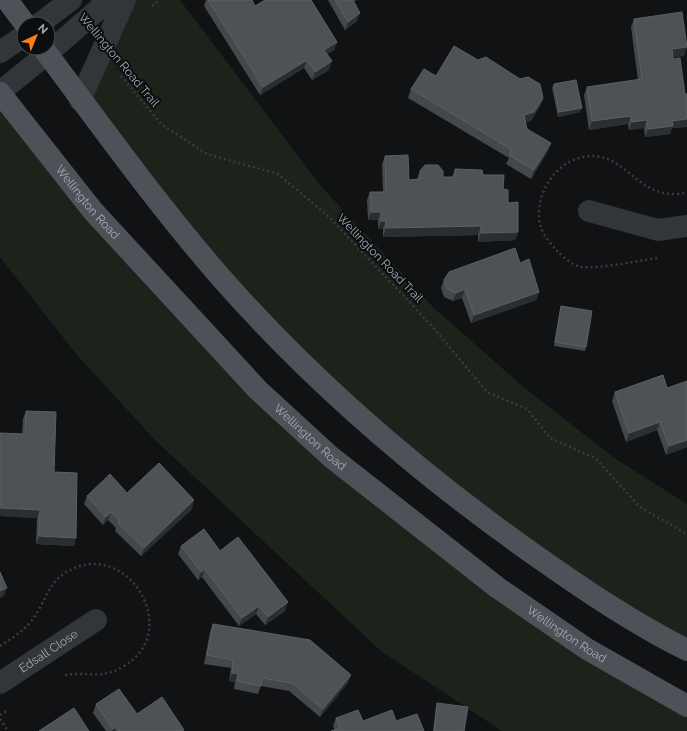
<svg xmlns="http://www.w3.org/2000/svg" width="687" height="731" font-family="Raleway,sans-serif">
	<style>
		.park { fill: #1c231b }
		.lines { fill: none; stroke-linecap: round; stroke-linejoin: round }
		.path { stroke: #383c40; stroke-width: 2.5; stroke-dasharray: 2 3; stroke-linecap: butt }
		.minor { stroke: #323539; stroke-width: 22 }
		.major { stroke: #4e5258; stroke-width: 22 }
		.wall { fill: #44484b }
		.shaded-wall { fill: #2b2e30 }
		.building { fill: #4e5256; stroke: #5b6065 }
		.labels { text-anchor: middle; stroke-width: 4; stroke-linejoin: round; paint-order: stroke }
		.street-label { font-size: 12px; fill: #a1acb5; stroke: #0c0d0e }
	</style>
	<rect width="100%" height="100%" fill="#111213"/>
	<!-- park -->
	<g class="park">
		<path d="M125 0H180L320 185 433 307 520 384 613 457 687 504V650L582 588 309 371 80 100Z"/>
		<path d="M0 93 258 390 498 588 687 706V731H502L381 651 155 440 76 354 0 257Z"/>
	</g>
	<g class="lines">
		<!-- path -->
		<g class="path">
			<path d="M152 6 159 0"/>
			<path d="M121 76 161 124 207 154 278 174 329 217 432 326 487 392 527 409 550 438 595 458 640 507 687 534"/>
			<path d="M657 258C638 261 598 269 581 267 572 265 563 257 556 250 551 244 544 236 541 228 532 199 553 163 583 157 618 150 631 184 660 192 668 195 679 194 687 193"/>
			<path d="M0 646C12 638 24 631 33 619 47 599 49 577 77 567 132 547 181 632 124 666 100 681 85 670 62 676"/>
			<path d="M0 715 8 710"/>
			<path d="M0 719 8 731"/>
		</g>
		<!-- minor -->
		<g class="minor">
			<path d="M39 24 71 0"/>
			<path d="M0 52 24 36"/>
			<path d="M0 92 47 54 109 0"/>
			<path d="M80 100 125 0"/>
			<path d="M589 211 658 230 687 226"/>
			<path id="s1" d="M0 683 96 620"/>
		</g>
		<!-- major -->
		<g class="major">
			<path d="M7 0 25 24"/>
			<path d="M43 48C102 127 159 207 224 281 317 386 425 478 539 558 586 591 635 624 687 650"/>
			<path id="s2" d="M0 93 93 211 258 390 331 457 498 588 587 649 687 706"/>
		</g>
	</g>
	<!-- wall -->
	<g class="wall">
		<path d="M206 0 255 6 337 42 334 50 327 54 329 70 312 80 304 68 260 95 204 6Z"/>
		<path d="M328 0H358L354 1 357 21 345 30Z"/>
		<path d="M634 19 684 56 673 57 685 94H687V127L672 128 670 134 645 137 644 128 629 130 628 124 589 130 584 95 587 87 638 80 631 27Z"/>
		<path d="M436 76 543 98 540 106 531 121 525 122 527 129 548 151 531 179 506 164 509 158 408 98 411 89Z"/>
		<path d="M554 84 580 112 558 117 552 88Z"/>
		<path d="M385 156 409 180 417 179 420 171 443 177H452L455 169 483 175 503 189 518 232 515 240 478 242V235L383 237V229H378V220H368L367 200 370 192H383L382 164Z"/>
		<path d="M444 280 539 292 536 300 471 323 462 298 453 301 444 297 441 288Z"/>
		<path d="M561 306 586 347 585 351 554 346 560 310Z"/>
		<path d="M663 375 687 447 666 455 657 430 626 442 612 401 615 392Z"/>
		<path d="M26 411 54 472 74 546 36 544 37 518 0 516V433L22 434 23 419Z"/>
		<path d="M127 493 192 509 141 556 115 531 116 528 108 520 103 525 84 504 87 496Z"/>
		<path d="M181 546 220 551 285 611 265 625 256 614 239 626 202 577 198 580 178 554Z"/>
		<path d="M213 624 348 683 320 717 289 691 261 686 258 694 234 689 235 682 229 681 231 668 204 664 210 632Z"/>
		<path d="M437 703 464 731H433L436 707Z"/>
		<path d="M96 704 137 714 183 731H106L93 713Z"/>
		<path d="M336 718 363 721H396L424 731 335 730 333 726Z"/>
	</g>
	<!-- shaded-wall -->
	<g class="shaded-wall">
		<path d="M360 13 357 21 345 30 348 22Z"/>
		<path d="M337 42 334 50 321 58 324 50Z"/>
		<path d="M687 47 684 56 669 58 672 49Z"/>
		<path d="M307 60 304 68 260 95 263 87Z"/>
		<path d="M332 61 329 70 312 80 315 72Z"/>
		<path d="M543 98 540 106 531 121 521 123 524 115Z"/>
		<path d="M582 108 580 112 558 117 559 112Z"/>
		<path d="M631 116 628 124 589 130 592 121Z"/>
		<path d="M687 119V127L672 128 670 134 645 137 648 129 672 121Z"/>
		<path d="M647 120 644 128 629 130 632 122Z"/>
		<path d="M551 143 548 151 531 179 534 170Z"/>
		<path d="M371 212H381L378 220H368Z"/>
		<path d="M381 221H386L383 229H378Z"/>
		<path d="M481 226 478 235 383 237 386 228Z"/>
		<path d="M518 232 515 240 478 242 481 233Z"/>
		<path d="M465 289 462 298 453 301 456 293Z"/>
		<path d="M539 292 536 300 471 323 474 315Z"/>
		<path d="M660 422 657 430 626 442 629 433Z"/>
		<path d="M687 440V447L666 455 669 446Z"/>
		<path d="M194 500 192 509 141 556 144 548Z"/>
		<path d="M0 508 40 510 37 518 0 516Z"/>
		<path d="M111 512 108 520 103 525 106 517Z"/>
		<path d="M39 536 76 538 74 546 36 544Z"/>
		<path d="M205 569 202 577 198 580 201 572Z"/>
		<path d="M7 588 4 596 0 598V591Z"/>
		<path d="M288 602 285 611 265 625 268 617Z"/>
		<path d="M259 606 256 614 239 626 242 618Z"/>
		<path d="M232 673 238 674 235 682 229 681Z"/>
		<path d="M351 675 348 683 320 717 323 709Z"/>
		<path d="M116 727 115 731H112L113 729Z"/>
	</g>
	<!-- building -->
	<g class="building">
		<path d="M208 0H252L255 6 265 0H311L337 42 324 50 332 61 315 72 307 60 263 87Z"/>
		<path d="M335 0H353L360 13 348 22Z"/>
		<path d="M682 12 687 47 672 49 673 59 680 58 685 94H687V119L672 121 673 126 648 129 647 120 632 122 631 116 592 121 587 87 642 79 634 19Z"/>
		<path d="M454 46 478 60 486 57 520 79 528 77 540 84 543 98 534 112 524 115 527 129 551 143 534 170 509 155 512 150 411 89 424 69 436 76Z"/>
		<path d="M576 80 582 108 559 112 554 84Z"/>
		<path d="M408 155 409 180 420 179V171L425 165H438L443 171V177H455V169L482 170 483 175H504L503 189 508 190V203L518 202V232L481 233V226L386 228V221H381V212H371L370 192H386L385 156Z"/>
		<path d="M515 248 520 263 529 259 539 292 474 315 465 289 456 293 447 289 444 280 449 272Z"/>
		<path d="M561 306 592 311 586 347 555 342Z"/>
		<path d="M663 375 667 388 687 381V440L669 446 660 422 629 433 615 392Z"/>
		<path d="M26 411 56 412 54 472 77 473 76 538 39 536 40 510 0 508V433L25 434Z"/>
		<path d="M159 463 194 500 144 548 118 523 120 521 111 512 106 517 87 496 110 474 127 493Z"/>
		<path d="M204 529 220 551 238 537 288 602 268 617 259 606 242 618 205 569 201 572 181 546Z"/>
		<path d="M0 572 7 588 0 591Z"/>
		<path d="M213 624 310 640 351 675 323 709 292 683 262 678 261 686 237 681 238 674 232 673 233 660 207 655Z"/>
		<path d="M119 689 137 714 162 697 184 730 182 731H119L116 727 113 729 96 704Z"/>
		<path d="M437 703 468 707 464 731H434Z"/>
		<path d="M74 708 89 731H39Z"/>
		<path d="M358 710 363 721 392 710 396 721 417 714 424 731H331L340 728 336 718Z"/>
	</g>
	<g class="labels">
		<!-- street labels -->
		<g class="street-label">
			<text transform="translate(119 60) rotate(50)" y="4">Wellington Road Trail</text>
			<text dy="4" stroke="none"><textPath href="#s2" startOffset="140">Wellington Road</textPath></text>
			<text transform="translate(380 258) rotate(46)" y="4">Wellington Road Trail</text>
			<text dy="4" stroke="none"><textPath href="#s2" startOffset="464">Wellington Road</textPath></text>
			<text dy="4" stroke="none"><textPath href="#s2" startOffset="788">Wellington Road</textPath></text>
			<text dy="4" stroke="none"><textPath href="#s1" startOffset="58">Edsall Close</textPath></text>
		</g>
	</g>
	<!-- north arrow -->
	<g transform="translate(36 36) rotate(44)"><circle r="19" fill="#0c0d0e" stroke="#484d51"/>
	<path d="M0-3L7 15L0 10L-7 15Z" fill="#ff7c1e"/>
	<text y="-6" font-size="11" font-weight="bold" text-anchor="middle" fill="#a1acb5">N</text>
	</g>
</svg>
